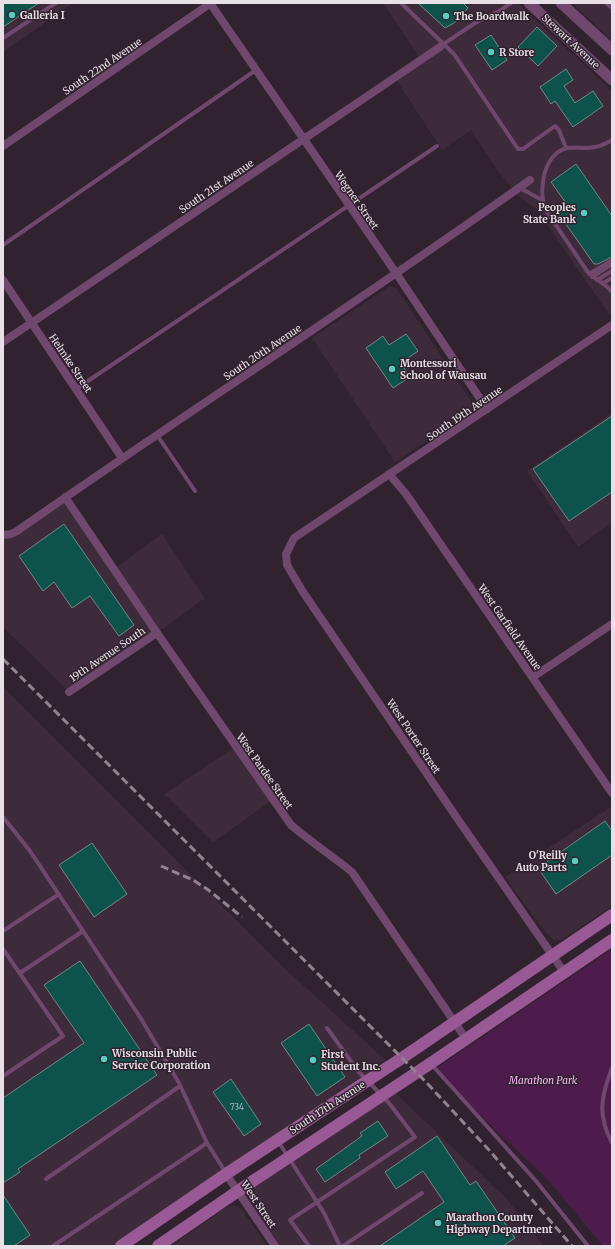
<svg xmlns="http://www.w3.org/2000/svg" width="615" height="1249" font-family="Merriweather,serif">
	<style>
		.built { fill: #3d2a3b }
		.green { fill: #4e1c4c }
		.building { fill: #0d534c; stroke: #708985 }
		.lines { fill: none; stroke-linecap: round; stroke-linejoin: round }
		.service { stroke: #70486d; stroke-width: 4 }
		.minor { stroke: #70486d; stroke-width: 8 }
		.tertiary { stroke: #70486d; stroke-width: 11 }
		.secondary { stroke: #985994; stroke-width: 12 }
		.rail { stroke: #90858f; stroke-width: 3; stroke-dasharray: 8 4; stroke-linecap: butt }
		.poi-dot { fill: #58cec0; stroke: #30222f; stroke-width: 1.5 }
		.labels { text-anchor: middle; stroke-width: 3; stroke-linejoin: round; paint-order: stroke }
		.number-label { font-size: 8px; fill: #b1bcc0 }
		.poi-label { font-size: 10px; font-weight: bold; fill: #e8dfe7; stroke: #30222f; text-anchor: start }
		.street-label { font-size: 10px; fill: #e8dfe7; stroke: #30222f }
		.park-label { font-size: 10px; font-style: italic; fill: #f7b4f2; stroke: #30222f }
	</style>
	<rect width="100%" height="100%" fill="#30222f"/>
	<!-- built -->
	<g class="built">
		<path d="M3 3H73L3 52Z"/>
		<path d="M383 3H518L612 91V314L610 316 537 210 518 196 498 171 471 130 442 150 397 81 423 63Z"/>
		<path d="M572 3H612V41L607 36Z"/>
		<path d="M390 286 396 288 399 292 473 404 472 409 468 413 395 462 312 338Z"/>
		<path d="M612 413V522L578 547 527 471Z"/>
		<path d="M65 497 114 569 162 534 205 598 157 633 69 692 3 627V535Z"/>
		<path d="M3 687 281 965 391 1065 121 1246H3Z"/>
		<path d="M236 746 273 800 213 842 164 794Z"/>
		<path d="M612 806V906L561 940H554L545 932 505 877Z"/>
		<path d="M391 1089 506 1198 544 1246H275L238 1191Z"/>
		<path d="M233 1205 240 1208 243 1211 267 1246H171L224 1209Z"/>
	</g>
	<!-- green -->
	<path class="green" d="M612 949V1246H603L550 1182 434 1070Z"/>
	<!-- building -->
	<g class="building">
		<path d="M3 3H39L3 27Z"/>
		<path d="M418 3H463L468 8 454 23 445 28Z"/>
		<path d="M537 27 557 46 538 66 518 47Z"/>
		<path d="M491 35 507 60 492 70 475 45Z"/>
		<path d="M566 69 573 80 564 86 575 103 593 91 603 106 573 127 555 101 551 104 540 87Z"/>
		<path d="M576 164 612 216V257L598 264H594L556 210 566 203 551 182Z"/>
		<path d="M406 334 418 351 401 363 410 377 393 388 366 348 383 336 389 345Z"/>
		<path d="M612 416V492L569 521 533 469Z"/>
		<path d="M64 524 134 625 119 636 90 596 72 608 54 582 43 591 19 556Z"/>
		<path d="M605 821 612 831V855L556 894 538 868Z"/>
		<path d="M92 843 127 894 94 917 59 865Z"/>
		<path d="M80 961 157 1075 18 1169 20 1172 3 1183V1098L84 1043 44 985Z"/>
		<path d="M309 1024 345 1077 317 1096 281 1043Z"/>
		<path d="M231 1079 261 1124 244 1136 213 1092Z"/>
		<path d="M378 1121 388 1136 359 1155 360 1158 325 1182 316 1169 362 1136 360 1133Z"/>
		<path d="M437 1136 470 1185 476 1181 515 1238 503 1246H380L444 1202 423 1171 396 1189 385 1172Z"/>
		<path d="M3 1195 30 1235 14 1246H3Z"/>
	</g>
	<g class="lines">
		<!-- service -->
		<g class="service">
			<path d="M401 3 454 54 518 149H523L555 126 559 130 566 148"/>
			<path d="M606 3 612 8"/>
			<path d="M3 38 56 3"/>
			<path d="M442 45 475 23 501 10 511 3"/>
			<path d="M612 140C607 143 601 146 595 147 586 149 576 147 567 148 554 151 547 164 544 175 542 188 541 197 545 209L587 271C594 280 605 282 612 292"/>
			<path d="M520 188 542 200"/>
			<path d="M3 245 256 70"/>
			<path d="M589 274 611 261"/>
			<path d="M592 277 612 264"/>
			<path d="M597 280 612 271"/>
			<path d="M603 283 612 278"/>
			<path d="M76 389 437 146"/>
			<path d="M157 435 195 491"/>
			<path d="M3 817 30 851 140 1017 179 1083 207 1143 226 1173"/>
			<path d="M3 931 59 894"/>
			<path d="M3 949 63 1036 3 1076"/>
			<path d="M20 973 83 931"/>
			<path d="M432 1065 536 1181 588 1246"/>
			<path d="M612 1068C606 1084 599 1104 604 1121 605 1129 609 1136 612 1143"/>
			<path d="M278 1141 324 1213 340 1246"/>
			<path d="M46 1179 180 1086"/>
			<path d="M53 1246 207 1143"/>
			<path d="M309 1246 290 1220 415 1137 389 1103 358 1071 327 1028"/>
			<path d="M343 1246 422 1193"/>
		</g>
		<!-- minor -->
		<g class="minor">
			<path d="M210 3 396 273 487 409"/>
			<path d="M3 146 211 3"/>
			<path d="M3 280 122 458"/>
			<path d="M3 342 440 47"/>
			<path d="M389 474 406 494 612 793"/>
			<path d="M65 497 157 633 291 825C311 842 332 856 352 872L466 1039"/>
			<path d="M3 535 11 534 17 531C187 412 362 300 530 180"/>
			<path d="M533 677 612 624"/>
			<path d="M69 692 157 633"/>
			<path d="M564 972 459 821 303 592 287 565 286 554 294 538 612 325"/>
			<path d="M226 1174 275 1246"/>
		</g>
		<!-- tertiary -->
		<g class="tertiary">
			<path d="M529 3 612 80"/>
			<path d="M561 3 612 50"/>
		</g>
		<!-- secondary -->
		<g class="secondary">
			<path d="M121 1246 226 1174 402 1058 612 915"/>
			<path d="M158 1246 238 1191 428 1065 612 940"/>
		</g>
		<!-- rail -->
		<g class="rail">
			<path d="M3 659 425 1081 489 1150 572 1246"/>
			<path d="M161 866 193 880 207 889 242 917"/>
		</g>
	</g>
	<!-- markers -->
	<g class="poi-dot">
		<circle cx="12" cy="15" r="4"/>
		<circle cx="446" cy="16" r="4"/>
		<circle cx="491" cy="52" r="4"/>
		<circle cx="584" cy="213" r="4"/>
		<circle cx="392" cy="369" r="4"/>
		<circle cx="575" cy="861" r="4"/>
		<circle cx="104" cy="1059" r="4"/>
		<circle cx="313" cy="1060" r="4"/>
		<circle cx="438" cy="1223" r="4"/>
	</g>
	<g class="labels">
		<!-- number labels -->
		<g class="number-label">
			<text x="237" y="1110">734</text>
		</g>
		<!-- poi labels -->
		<g class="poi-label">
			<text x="20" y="19">Galleria I</text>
			<text x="454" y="20">The Boardwalk</text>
			<text x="499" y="56">R Store</text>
			<text x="576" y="211" text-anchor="end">Peoples<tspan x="576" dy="12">State Bank</tspan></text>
			<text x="400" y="367">Montessori<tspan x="400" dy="12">School of Wausau</tspan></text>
			<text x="567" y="859" text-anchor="end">O'Reilly<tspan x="567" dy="12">Auto Parts</tspan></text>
			<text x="112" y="1057">Wisconsin Public<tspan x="112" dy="12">Service Corporation</tspan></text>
			<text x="321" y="1058">First<tspan x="321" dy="12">Student Inc.</tspan></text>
			<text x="446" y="1221">Marathon County<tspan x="446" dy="12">Highway Department</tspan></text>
		</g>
		<!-- street labels -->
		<g class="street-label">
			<text transform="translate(571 41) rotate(43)" y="4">Stewart Avenue</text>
			<text transform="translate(102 66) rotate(-34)" y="4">South 22nd Avenue</text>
			<text transform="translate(216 186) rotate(-34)" y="4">South 21st Avenue</text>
			<text transform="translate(357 200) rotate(55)" y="4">Wegner Street</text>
			<text transform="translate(262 352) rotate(-34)" y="4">South 20th Avenue</text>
			<text transform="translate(71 363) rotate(56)" y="4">Helmke Street</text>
			<text transform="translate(464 413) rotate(-34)" y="4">South 19th Avenue</text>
			<text transform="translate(510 627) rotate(55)" y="4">West Garfield Avenue</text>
			<text transform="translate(107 654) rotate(-34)" y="4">19th Avenue South</text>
			<text transform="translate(414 736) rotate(56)" y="4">West Porter Street</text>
			<text transform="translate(265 771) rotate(55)" y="4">West Pardee Street</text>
			<text transform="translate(327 1107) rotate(-33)" y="4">South 17th Avenue</text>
			<text transform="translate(259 1204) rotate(56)" y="4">West Street</text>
		</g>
		<!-- park labels -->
		<g class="park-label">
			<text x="543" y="1084">Marathon Park</text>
		</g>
	</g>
	<!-- border -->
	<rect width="615" height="1249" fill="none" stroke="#e8dfe7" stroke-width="8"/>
</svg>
